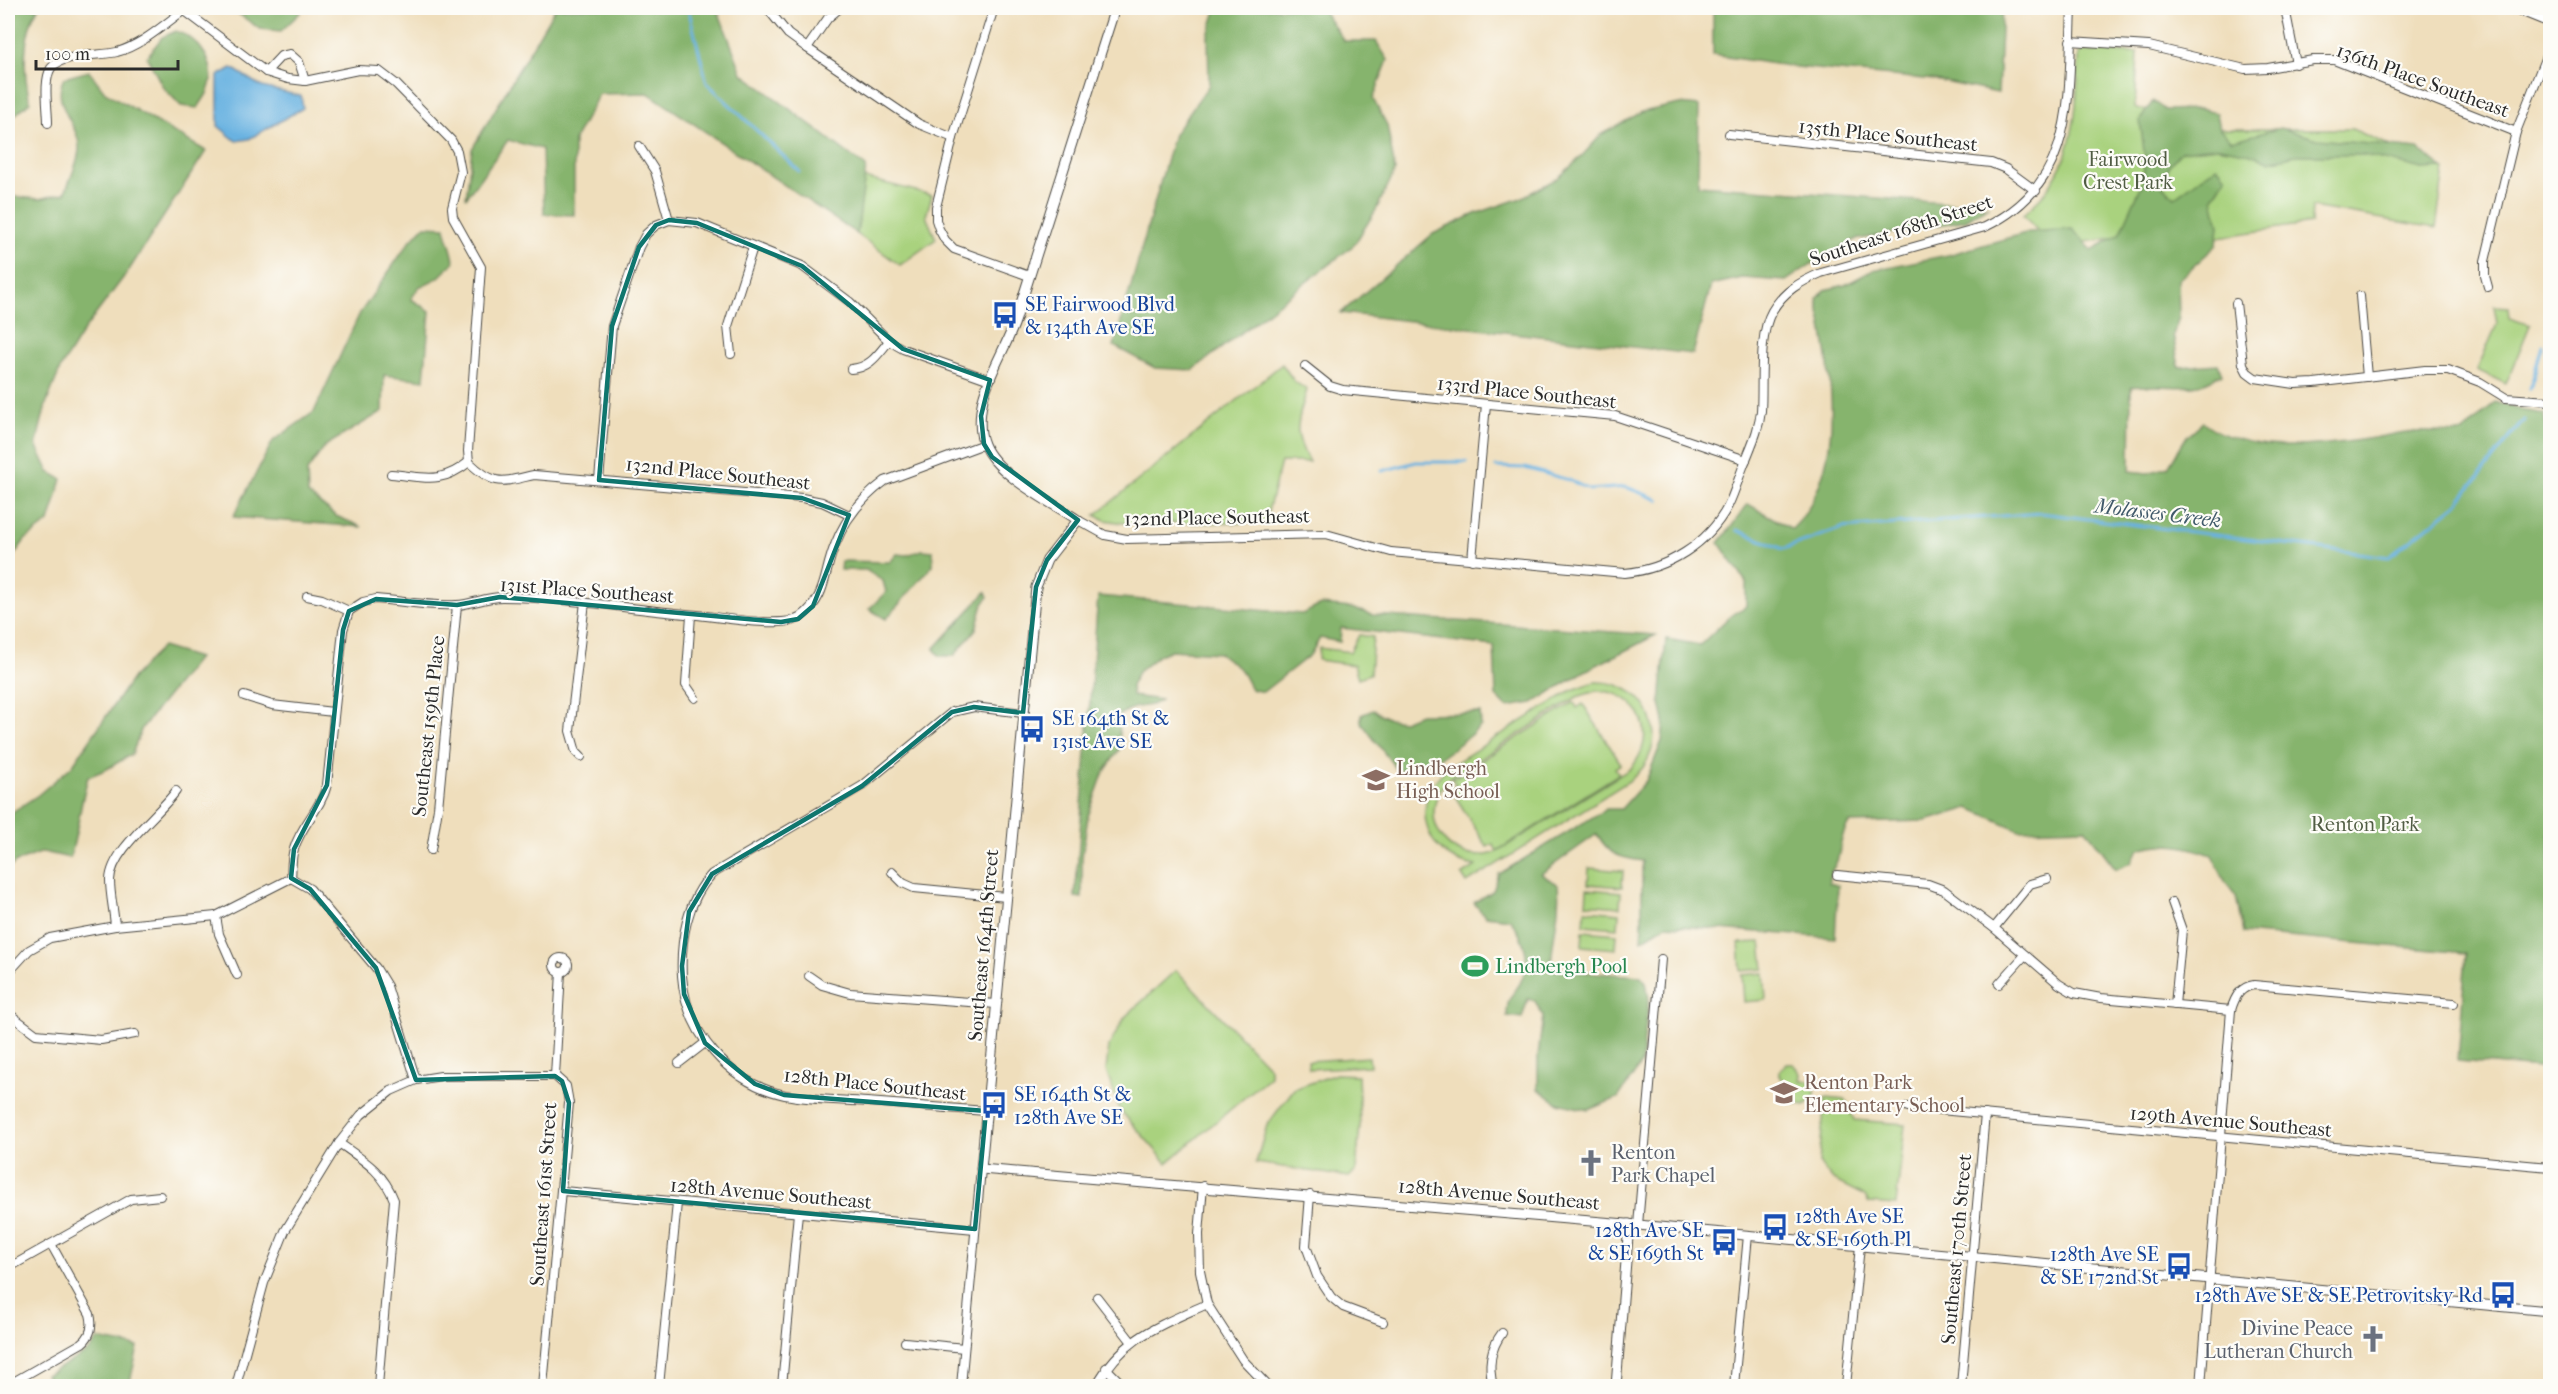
<svg xmlns="http://www.w3.org/2000/svg" width="2558" height="1394" font-family="'IM FELL French Canon',serif">
	<style>
		.green { fill: #a9d27e; stroke: #6a7e54; stroke-width: 1.5; fill-rule: evenodd }
		.forest { fill: #86b46d; stroke: #58704c; stroke-width: 1.5 }
		.water { fill: #69b2e1; stroke: #4a6e86; stroke-width: 1.5 }
		.lines { fill: none; stroke-linecap: round; stroke-linejoin: round }
		.stream { stroke: #69b2e1; stroke-width: 3 }
		.minor-casing { stroke: #484641; stroke-width: 10 }
		.tertiary-casing { stroke: #484641; stroke-width: 11 }
		.minor { stroke: #fff; stroke-width: 8 }
		.tertiary { stroke: #fff; stroke-width: 9 }
		.marked { fill: none; stroke: #0f766e; stroke-width: 4.5; stroke-linejoin: round }
		.labels { text-anchor: middle; stroke-width: 4.5; stroke-linejoin: round; paint-order: stroke }
		.street-label { font-size: 20px; fill: #2b2b2b; stroke: #fdfcf7 }
		.park-label { font-size: 20px; fill: #515d44; stroke: #fdfcf7 }
		.transit-label { font-size: 20px; fill: #164399; stroke: #fdfcf7; text-anchor: start }
		.education-label { font-size: 20px; fill: #785e54; stroke: #fdfcf7; text-anchor: start }
		.leisure-label { font-size: 20px; fill: #27864d; stroke: #fdfcf7; text-anchor: start }
		.worship-label { font-size: 20px; fill: #5b616d; stroke: #fdfcf7; text-anchor: start }
		.water-label { font-size: 21px; font-style: italic; fill: #415a6b; stroke: #fdfcf7 }
	</style>
	<rect width="100%" height="100%" fill="#fdfcf7"/>
	<filter id="ink" filterUnits="userSpaceOnUse"><feTurbulence type="fractalNoise" baseFrequency=".0167" numOctaves="2"/><feDisplacementMap in="SourceGraphic" scale="12" xChannelSelector="R" yChannelSelector="G"/><feConvolveMatrix kernelMatrix="1 2 1 2 8 2 1 2 1" color-interpolation-filters="sRGB"/></filter>
	<filter id="wash" filterUnits="userSpaceOnUse"><feTurbulence type="fractalNoise" baseFrequency=".008" numOctaves="4" result="noise"/><feDisplacementMap in="SourceGraphic" scale="24" xChannelSelector="R" yChannelSelector="G"/><feGaussianBlur stdDeviation="1.35" result="paint"/><feColorMatrix in="noise" values="0 0 0 0 0 0 0 0 0 0 0 0 0 0 0 0 0 1.4 0 .05"/><feComposite in="paint" operator="in"/></filter>
	<g filter="url(#wash)">
		<rect width="100%" height="100%" fill="#efdebc"/>
		<!-- green -->
		<g class="green">
			<path d="M2082 51 2138 53 2135 108 2226 129H2352L2444 169 2436 228 2312 207 2311 223 2181 243 2179 228 2053 247 2023 215C2076 169 2076 119 2079 54Z"/>
			<path d="M864 178 932 195 926 216 936 239 900 265 857 234Z"/>
			<path d="M2494 306 2508 307 2509 318 2530 325 2506 384 2477 370 2497 324Z"/>
			<path d="M1282 364 1294 381 1307 390C1297 423 1292 431 1309 462H1281L1265 523H1123L1105 520 1095 515Z"/>
			<path d="M1359 635 1373 637 1370 674 1358 678 1354 665 1318 660 1319 648 1350 652Z"/>
			<path d="M1595 682C1653 680 1675 747 1629 781L1467 883 1462 875 1476 866C1422 859 1407 798 1450 766L1572 690ZM1596 691C1641 690 1660 737 1630 769L1495 853C1447 868 1414 816 1448 779L1577 697Z"/>
			<path d="M1574 702 1577 708 1583 704 1621 764 1615 768 1619 774 1497 851 1493 844 1487 847 1450 788 1456 785 1452 779Z"/>
			<path d="M1589 868 1623 871 1622 887 1588 884Z"/>
			<path d="M1587 889 1621 892 1620 907 1586 904Z"/>
			<path d="M1585 910 1619 913 1618 928 1584 925Z"/>
			<path d="M1583 931 1617 934 1616 949 1582 946Z"/>
			<path d="M1761 942 1764 969 1741 971 1739 943Z"/>
			<path d="M1176 970 1270 1068V1076L1167 1163 1120 1110 1106 1070 1109 1046 1125 1017Z"/>
			<path d="M1764 973 1766 1000 1744 1002 1742 975Z"/>
			<path d="M1369 1057 1370 1066 1309 1069 1308 1061Z"/>
			<path d="M1787 1064H1793L1801 1074 1800 1081H1808L1815 1090V1096L1805 1105 1786 1102 1781 1097 1782 1090 1787 1085 1779 1076V1071Z"/>
			<path d="M1336 1074 1358 1075 1360 1126 1356 1171 1349 1177 1256 1163 1267 1125 1294 1089Z"/>
			<path d="M1825 1098 1846 1100 1854 1120 1905 1124 1896 1205 1869 1203 1865 1196 1833 1180 1819 1163Z"/>
		</g>
		<!-- forest -->
		<g class="forest">
			<path d="M8 8H38C22 34 23 73 30 102L8 121Z"/>
			<path d="M236 8H301V12L281 31 260 29 236 12Z"/>
			<path d="M555 8H717L742 73 866 167 857 234 648 93 599 94 574 140V215L544 214 542 149 508 140 466 198 472 149Z"/>
			<path d="M1217 8H1321L1344 41H1376L1388 60 1373 99 1387 125 1395 171 1376 210 1354 245 1193 370 1155 368 1114 346 1174 134 1209 85 1208 35Z"/>
			<path d="M1716 8H2002L1998 93 1935 80 1796 67 1713 55V11Z"/>
			<path d="M176 31C200 39 219 65 208 91 206 97 201 102 198 108L181 106 163 87 147 57 162 37Z"/>
			<path d="M89 71 105 92 206 151 129 270 84 330 61 367 46 404 36 445 49 472 62 479 49 522 25 540 8 564V196L39 199 65 193C69 180 79 162 79 148 80 125 50 105 64 78Z"/>
			<path d="M2153 101 2165 110 2200 109 2217 113 2220 129 2232 141 2280 128 2318 139 2419 149 2442 168 2422 169 2364 155H2296L2269 161 2245 152 2218 147 2182 151 2170 164 2162 186 2175 197 2217 166 2226 177 2213 198 2219 225 2217 245 2178 280 2179 317 2173 335 2179 367 2218 364 2222 374C2216 377 2210 381 2204 383 2183 391 2155 383 2131 387L2130 471 2148 473 2168 467 2187 436 2203 422C2248 456 2314 446 2367 439 2381 437 2394 433 2408 432 2426 431 2445 433 2463 433L2495 402 2520 410 2544 414 2550 469V1069L2458 1061 2466 953 2243 933 2236 896 2226 883 2212 855C2187 846 2165 841 2139 849L2131 863 2116 869 2085 828 2019 830 1969 808 1926 821 1849 823C1839 839 1842 846 1837 861 1833 870 1829 872 1829 883L1838 885 1835 938 1666 925 1642 940V861C1618 857 1610 856 1597 834L1541 874 1558 885C1561 914 1551 941 1551 970L1641 976 1646 982 1649 999 1641 1064 1618 1098 1588 1110 1558 1103 1538 1089V1056L1543 1016 1535 1001 1528 999 1522 1018 1507 1016C1507 991 1516 996 1523 977 1531 955 1523 937 1510 919L1485 916 1474 903 1493 891 1499 874 1606 809H1621L1646 781 1662 741 1664 721 1660 703 1666 639 1700 645 1728 618 1746 606V582L1719 543 1748 504 1792 529C1802 520 1807 510 1813 499 1844 438 1829 363 1817 299L1825 290 1845 285 1873 270 1948 255 2029 232 2072 229 2092 250 2120 234 2142 184 2145 159 2140 120Z"/>
			<path d="M1679 104 1699 106 1698 185 1988 206 1966 220 1855 240 1819 259 1786 281 1742 278 1711 285 1693 354 1341 313 1433 234 1475 214 1521 198 1558 178 1580 158 1602 134 1642 112Z"/>
			<path d="M425 226 445 227C447 240 453 249 454 262L438 278 419 287 411 299 430 311 424 380 384 375 383 411 325 446 307 471 308 494 336 516 362 527 233 517 273 441 314 412 360 313 410 241Z"/>
			<path d="M922 550 933 551V565L886 619 869 609 886 592 883 581 866 570H840L841 561 890 562 897 554 907 555Z"/>
			<path d="M986 592 988 597 983 604 976 629 954 656H940L934 649Z"/>
			<path d="M1098 596 1302 614 1321 605 1351 608 1373 615 1656 635 1585 671 1533 703 1507 707 1496 696 1494 646 1341 628 1340 642 1320 638 1310 655 1263 692 1251 689 1241 670 1219 653 1171 650 1159 655 1138 672 1131 686 1132 696 1161 700C1147 711 1135 701 1118 717L1120 748 1103 774 1088 816 1082 857V898L1075 897Z"/>
			<path d="M162 647 198 658 142 728 132 754 107 769 88 777C80 804 78 831 70 858L43 852 16 862 8 869V815L38 795 72 766 133 677Z"/>
			<path d="M1373 710 1389 719 1403 721 1420 714 1480 713 1481 726C1455 748 1432 769 1397 770L1361 722V715Z"/>
			<path d="M98 1339 138 1347 129 1386H53L46 1375 89 1351Z"/>
		</g>
		<!-- water -->
		<path class="water" d="M232 68 262 87 301 96 303 108 249 139 236 141 218 126V76Z"/>
		<g class="lines">
			<!-- stream -->
			<g class="stream">
				<path d="M688 8 707 83 799 171"/>
				<path d="M2530 389 2542 346"/>
				<path d="M1496 467 1525 468 1569 480 1590 490 1626 487 1659 500"/>
				<path d="M1382 471 1416 462H1467"/>
				<path d="M1737 530 1783 549 1842 528 2041 513 2389 557 2457 504 2524 420"/>
			</g>
		</g>
	</g>
	<g filter="url(#ink)">
		<g class="lines">
			<defs>
				<g id="minor">
					<path d="M181 8 266 72 288 79 305 81 358 70 379 71 396 84 451 140 457 151 461 172 452 208 453 217 481 267 468 451 469 462"/>
					<path d="M767 8 788 34 807 48 919 124 953 138"/>
					<path d="M994 8 953 138 936 207V220L939 229 945 240 954 249 1029 276"/>
					<path d="M2285 8 2296 64"/>
					<path d="M2513 8 2550 23"/>
					<path d="M2070 41 2149 46 2245 69 2268 68 2313 60H2334L2516 132"/>
					<path d="M807 48 828 18 840 8"/>
					<path d="M266 72 281 56 290 54 299 62 305 81"/>
					<path d="M48 123C48 108 43 81 51 68 63 53 100 56 117 52 142 45 163 25 183 11"/>
					<path d="M1729 134 1991 163 2006 169 2036 191"/>
					<path d="M639 146 655 171 669 220"/>
					<path d="M2488 287 2485 276V261L2516 132 2550 46"/>
					<path d="M2360 296 2367 377"/>
					<path d="M2236 303 2243 364 2247 372 2255 378 2295 384 2314 383 2425 370H2448L2480 382 2506 398 2550 401"/>
					<path d="M731 354 728 326 753 247"/>
					<path d="M1305 366 1330 386 1343 390 1615 416 1746 460"/>
					<path d="M851 369C870 368 878 354 889 341"/>
					<path d="M391 474C425 477 440 485 469 462 495 487 502 482 534 475L802 498 822 502 849 515"/>
					<path d="M599 480 612 326 639 247 646 234 656 225 669 220 697 223 802 266 850 302 889 341 903 349 990 380"/>
					<path d="M1078 520 1105 535 1127 539 1326 534 1391 552 1625 573C1668 569 1708 544 1728 506 1734 494 1738 480 1743 467 1750 448 1759 431 1761 411 1763 383 1758 335 1772 311 1784 291 1800 282 1821 273L1985 227C2078 183 2068 95 2072 8"/>
					<path d="M1472 560 1486 404"/>
					<path d="M307 596 322 599 349 611"/>
					<path d="M349 611 363 602 376 599C402 601 431 607 457 605 472 604 487 597 502 597 568 597 632 610 697 615 719 617 785 629 801 617 828 596 823 573 835 545 845 518 862 498 885 481L984 444"/>
					<path d="M691 615 686 685 695 698"/>
					<path d="M244 696 272 705 333 712"/>
					<path d="M581 757 576 752 570 731 585 602"/>
					<path d="M431 850 438 808 457 605"/>
					<path d="M892 872 903 883 914 888 1006 897"/>
					<path d="M1837 875 1928 884 1944 890 1994 928 2059 984 2074 993 2101 998 2231 1010C2235 997 2240 987 2254 985L2454 1003"/>
					<path d="M291 878C292 869 291 858 294 849 301 825 321 809 327 785L343 630 349 611"/>
					<path d="M291 878 310 889 376 968 387 986 416 1080"/>
					<path d="M2172 902 2182 930 2175 1005"/>
					<path d="M216 916 219 934 237 975"/>
					<path d="M115 926C114 911 110 895 110 880 111 850 158 816 176 791"/>
					<path d="M1994 928 2030 884 2047 879"/>
					<circle cx="561" cy="965" r="7"/>
					<path d="M8 973 29 950 50 938 115 926 216 916 291 878"/>
					<path d="M809 976 822 985 850 993 996 1004"/>
					<path d="M1999 984 2025 955"/>
					<path d="M8 1013 36 1034 101 1040 135 1034"/>
					<path d="M679 1063 705 1043"/>
					<path d="M1908 1107 2550 1167"/>
					<path d="M986 1111C946 1108 907 1105 867 1102 841 1100 812 1100 785 1095 729 1083 686 1033 682 976 680 941 687 900 712 874L862 786 952 712 974 707 1023 713"/>
					<path d="M339 1143C363 1160 383 1171 394 1200L378 1386"/>
					<path d="M1203 1186 1199 1234 1200 1271 1207 1304 1243 1360 1268 1386"/>
					<path d="M563 1191 975 1229"/>
					<path d="M1310 1195 1306 1246 1317 1276 1331 1297 1343 1307 1383 1322"/>
					<path d="M1638 1225 1661 959"/>
					<path d="M8 1268 131 1199 160 1196"/>
					<path d="M1097 1297 1131 1341"/>
					<path d="M905 1342 964 1348"/>
					<path d="M1106 1368 1124 1386"/>
					<path d="M8 1385 82 1343C91 1336 93 1325 90 1314L51 1244"/>
					<path d="M236 1386 264 1283 285 1231 339 1143 361 1115 391 1091 416 1080 441 1076H555"/>
					<path d="M543 1386 569 1103 566 1086 555 1076 561 972"/>
					<path d="M659 1386 677 1203"/>
					<path d="M782 1386 798 1213"/>
					<path d="M961 1386 981 1169"/>
					<path d="M1096 1386C1123 1337 1159 1326 1207 1304"/>
					<path d="M1493 1386C1488 1367 1490 1349 1502 1333"/>
					<path d="M1734 1386 1748 1235"/>
					<path d="M1846 1386 1860 1246"/>
					<path d="M1961 1386 1985 1114"/>
					<path d="M2201 1386 2231 1010"/>
				</g>
				<g id="tertiary">
					<path d="M1115 8C1082 111 1049 215 1016 319 1007 346 990 371 983 399 980 413 978 430 984 444 996 475 1051 502 1078 520L1047 560 1036 587 981 1169 1638 1225 2550 1311"/>
					<path d="M1616 1386 1629 1224"/>
				</g>
			</defs>
			<!-- minor casing -->
			<use href="#minor" class="minor-casing"/>
			<!-- tertiary casing -->
			<use href="#tertiary" class="tertiary-casing"/>
			<!-- minor -->
			<use href="#minor" class="minor"/>
			<!-- tertiary -->
			<use href="#tertiary" class="tertiary"/>
		</g>
	</g>
	<!-- marked area -->
	<path class="marked" d="M669 220 697 223 802 266 903 349 990 380 981 416 984 444 992 457 1078 520 1047 560 1036 587 1023 713 974 707 952 712 862 786 712 874 689 912 682 966 684 994 705 1043 755 1084 784 1095 986 1111 975 1229 563 1191 569 1103 562 1081 555 1076 416 1080 376 968 310 889 291 878 294 849 327 785 343 630 349 611 376 599 457 605 500 597 781 622 798 619 813 606 849 515 802 498 599 480 612 326 639 247 656 225Z"/>
	<!-- icons -->
	<defs>
		<symbol id="bus-bare" viewBox="-9 -9 18 18"><path d="M-5-6H5V4H4V6H2V4H-2V6H-4V4H-5ZM-3.5-4V0h7V-4ZM-3.5 1.2v1.5H-2V1.2ZM2 1.2v1.5H3.5V1.2Z" fill="#1a4fb4" stroke="#fdfcf7" stroke-width="2.5" paint-order="stroke"/></symbol>
		<symbol id="school-bare" viewBox="-9 -9 18 18"><path d="M0-5L7-2L0 1L-7-2ZM-4 1L0 2.5L4 1V4Q0 6-4 4Z" fill="#8d6e63" stroke="#fdfcf7" stroke-width="2.5" paint-order="stroke"/></symbol>
		<symbol id="stadium-bare" viewBox="-9 -9 18 18"><path d="M0-5a6.5 5 0 1 0 0 10a6.5 5 0 1 0 0-10ZM-3.5-1.8h7v3.6h-7Z" fill="#2e9e5b" stroke="#fdfcf7" stroke-width="2.5" paint-order="stroke"/></symbol>
		<symbol id="church-bare" viewBox="-9 -9 18 18"><path d="M-1.2-6h2.4v3.5h3.3v2.4h-3.3V6h-2.4V-.1h-3.3v-2.4h3.3Z" fill="#6b7280" stroke="#fdfcf7" stroke-width="2.5" paint-order="stroke"/></symbol>
	</defs>
	<g fill-rule="evenodd">
		<use href="#bus-bare" x="986" y="296" width="38" height="38"/>
		<use href="#bus-bare" x="1013" y="710" width="38" height="38"/>
		<use href="#school-bare" x="1357" y="761" width="38" height="38"/>
		<use href="#stadium-bare" x="1456" y="947" width="38" height="38"/>
		<use href="#school-bare" x="1765" y="1074" width="38" height="38"/>
		<use href="#bus-bare" x="975" y="1086" width="38" height="38"/>
		<use href="#church-bare" x="1572" y="1144" width="38" height="38"/>
		<use href="#bus-bare" x="1756" y="1208" width="38" height="38"/>
		<use href="#bus-bare" x="1705" y="1223" width="38" height="38"/>
		<use href="#bus-bare" x="2160" y="1247" width="38" height="38"/>
		<use href="#bus-bare" x="2484" y="1276" width="38" height="38"/>
		<use href="#church-bare" x="2354" y="1320" width="38" height="38"/>
	</g>
	<g class="labels">
		<!-- street labels -->
		<g class="street-label">
			<text transform="translate(2423 80) rotate(20)" y="7">136th Place Southeast</text>
			<text transform="translate(1888 135) rotate(6)" y="7">135th Place Southeast</text>
			<text transform="translate(1901 230) rotate(-18)" y="7">Southeast 168th Street</text>
			<text transform="translate(1527 392) rotate(6)" y="7">133rd Place Southeast</text>
			<text transform="translate(718 473) rotate(6)" y="7">132nd Place Southeast</text>
			<text transform="translate(1217 517) rotate(-1)" y="7">132nd Place Southeast</text>
			<text transform="translate(587 590) rotate(4)" y="7">131st Place Southeast</text>
			<text transform="translate(428 726) rotate(-84)" y="7">Southeast 159th Place</text>
			<text transform="translate(983 945) rotate(-85)" y="7">Southeast 164th Street</text>
			<text transform="translate(875 1084) rotate(6)" y="7">128th Place Southeast</text>
			<text transform="translate(2231 1121) rotate(5)" y="7">129th Avenue Southeast</text>
			<text transform="translate(771 1193) rotate(5)" y="7">128th Avenue Southeast</text>
			<text transform="translate(543 1194) rotate(-86)" y="7">Southeast 161st Street</text>
			<text transform="translate(1499 1194) rotate(5)" y="7">128th Avenue Southeast</text>
			<text transform="translate(1956 1249) rotate(-85)" y="7">Southeast 170th Street</text>
		</g>
		<!-- park labels -->
		<g class="park-label">
			<text x="2128" y="166">Fairwood<tspan x="2128" dy="23">Crest Park</tspan></text>
			<text x="2365" y="831">Renton Park</text>
		</g>
		<!-- transit labels -->
		<g class="transit-label">
			<text x="1025" y="311">SE Fairwood Blvd<tspan x="1025" dy="23">&amp; 134th Ave SE</tspan></text>
			<text x="1052" y="725">SE 164th St &amp;<tspan x="1052" dy="23">131st Ave SE</tspan></text>
			<text x="1014" y="1101">SE 164th St &amp;<tspan x="1014" dy="23">128th Ave SE</tspan></text>
			<text x="1795" y="1223">128th Ave SE<tspan x="1795" dy="23">&amp; SE 169th Pl</tspan></text>
			<text x="1704" y="1237" text-anchor="end">128th Ave SE<tspan x="1704" dy="23">&amp; SE 169th St</tspan></text>
			<text x="2159" y="1261" text-anchor="end">128th Ave SE<tspan x="2159" dy="23">&amp; SE 172nd St</tspan></text>
			<text x="2483" y="1302" text-anchor="end">128th Ave SE &amp; SE Petrovitsky Rd</text>
		</g>
		<!-- education labels -->
		<g class="education-label">
			<text x="1396" y="775">Lindbergh<tspan x="1396" dy="23">High School</tspan></text>
			<text x="1804" y="1089">Renton Park<tspan x="1804" dy="23">Elementary School</tspan></text>
		</g>
		<!-- leisure labels -->
		<g class="leisure-label">
			<text x="1495" y="973">Lindbergh Pool</text>
		</g>
		<!-- worship labels -->
		<g class="worship-label">
			<text x="1611" y="1159">Renton<tspan x="1611" dy="23">Park Chapel</tspan></text>
			<text x="2353" y="1335" text-anchor="end">Divine Peace<tspan x="2353" dy="23">Lutheran Church</tspan></text>
		</g>
		<!-- water labels -->
		<g class="water-label">
			<text transform="translate(2158 513) rotate(7)" y="7">Molasses Creek</text>
		</g>
	</g>
	<!-- margin -->
	<rect width="2558" height="1394" fill="none" stroke="#fdfcf7" stroke-width="30"/>
	<!-- scale -->
	<path d="M36 60v9h142v-9" fill="none" stroke="#2b2b2b" stroke-width="3"/>
	<text x="45" y="60" font-size="18" fill="#2b2b2b" stroke="#fdfcf7" stroke-width="4.5" paint-order="stroke">100 m</text>
</svg>
